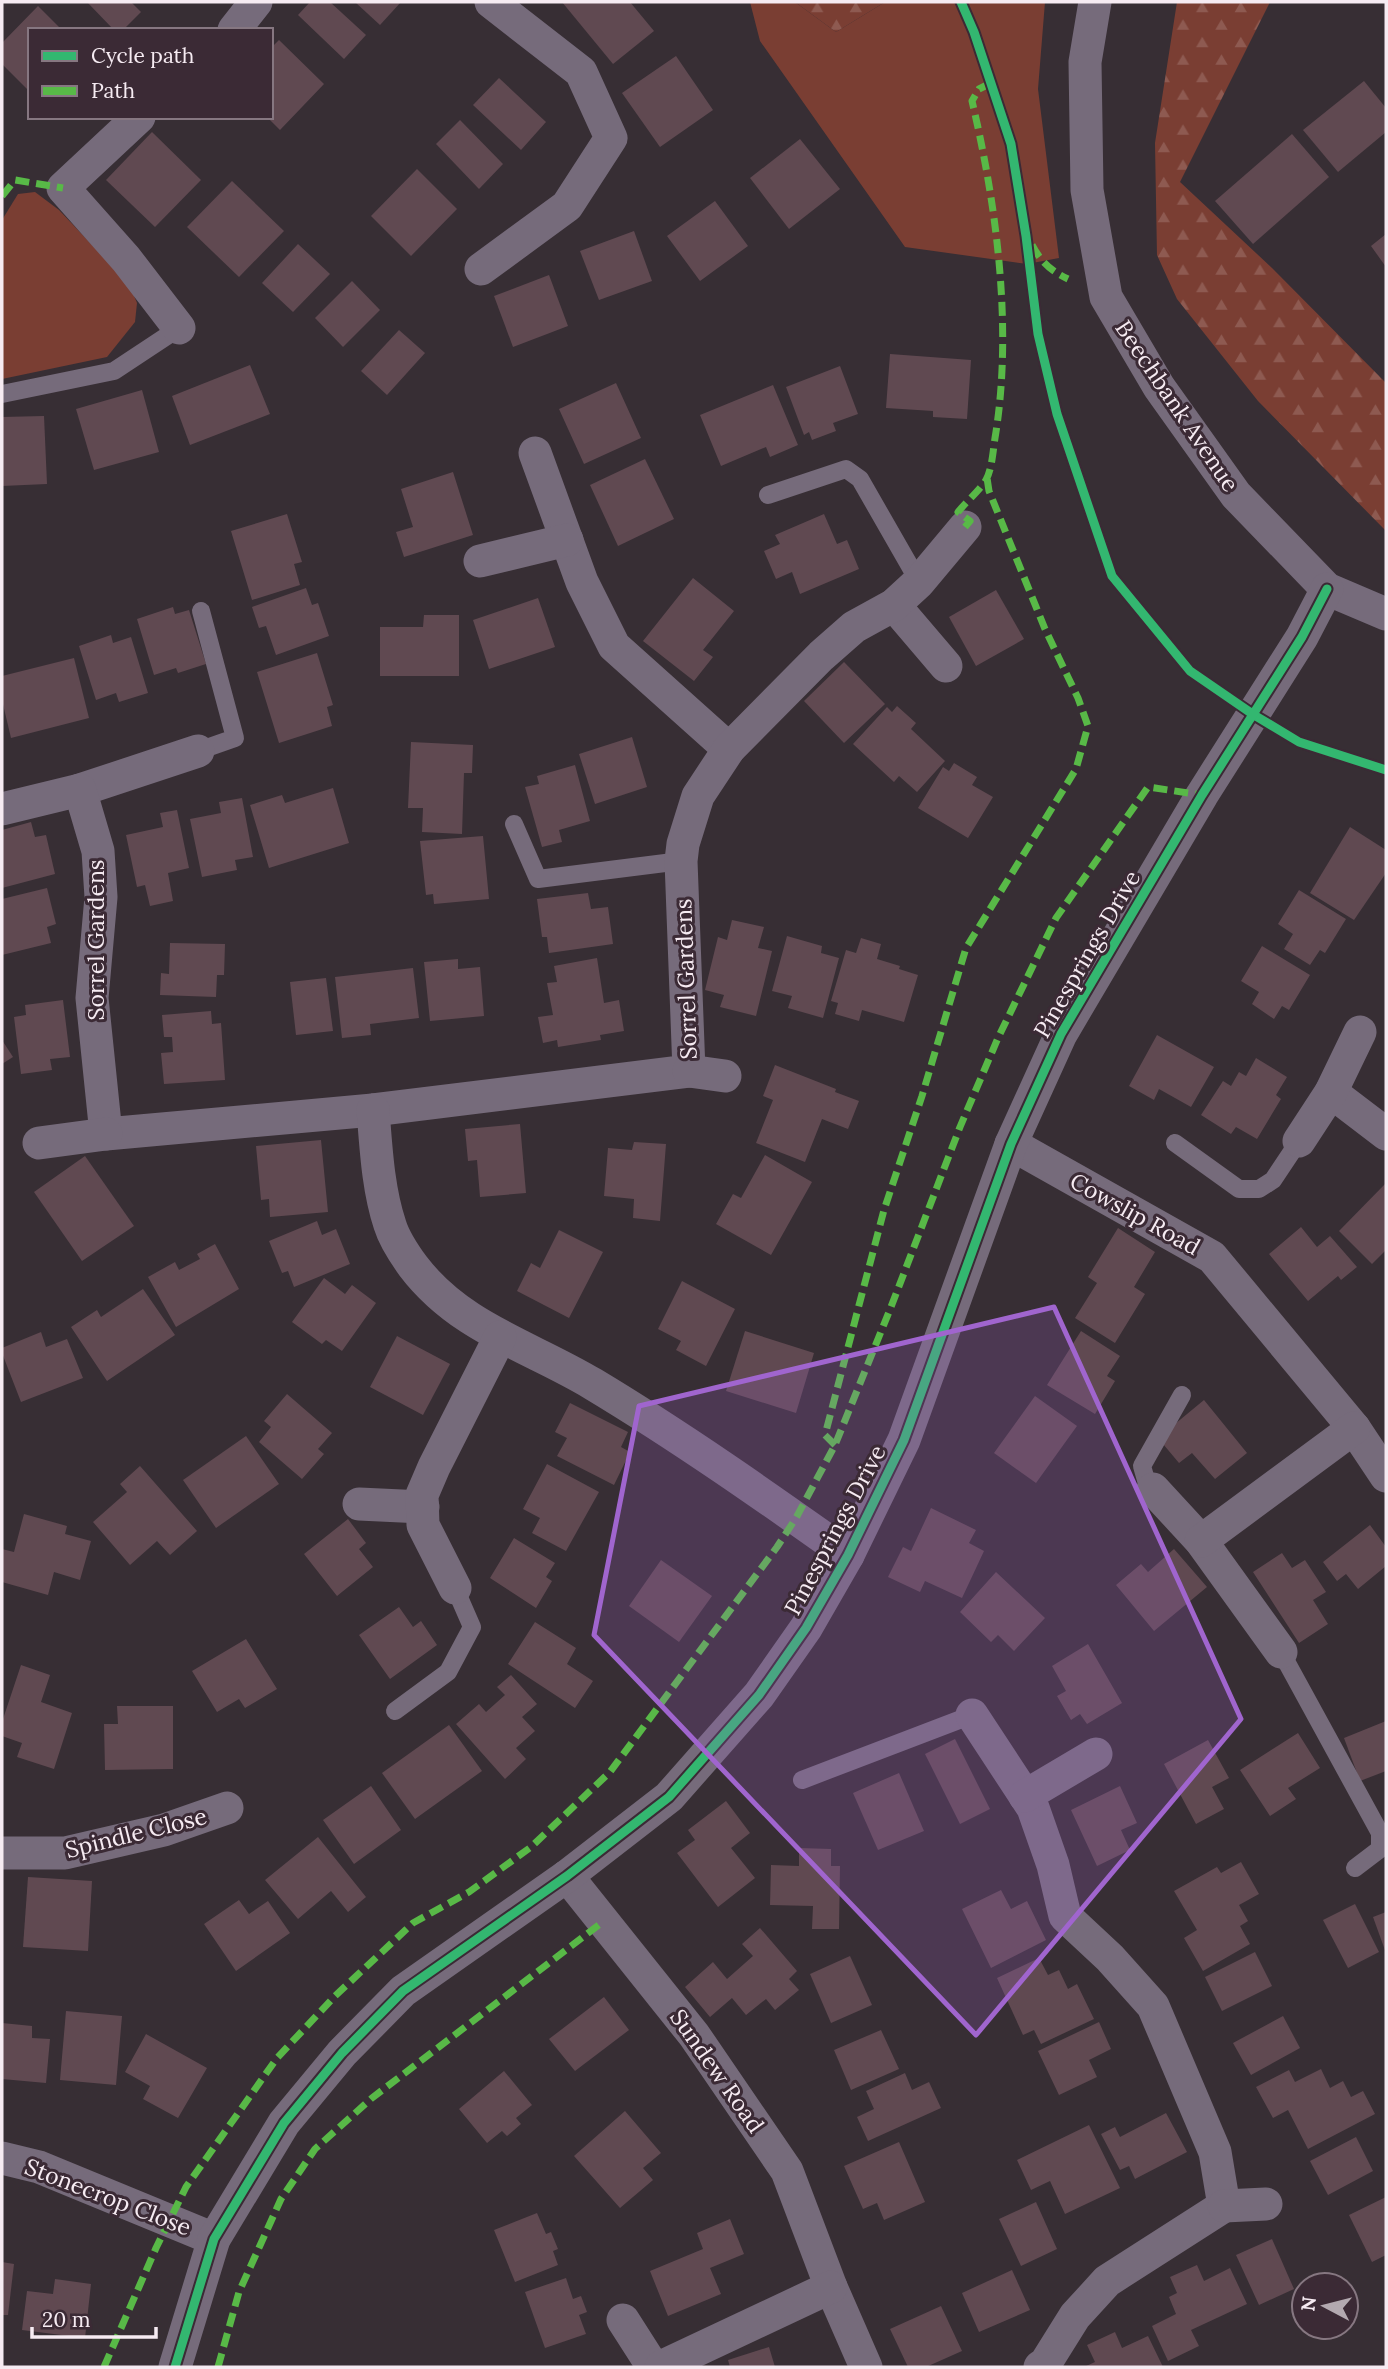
<svg xmlns="http://www.w3.org/2000/svg" width="1388" height="2369" font-family="Lora,serif">
	<style>
		.green { fill: #7a3e33 }
		.forest { fill: url(#forest-firs) }
		.building { fill: #604951 }
		.lines { fill: none; stroke-linecap: round; stroke-linejoin: round }
		.lane { stroke: #766b7b; stroke-width: 18 }
		.street { stroke: #766b7b; stroke-width: 33 }
		.quiet { stroke: #58b947; stroke-width: 7; stroke-dasharray: 14 7; stroke-linecap: butt }
		.cycleway-casing { stroke: #3b2a35; stroke-width: 13 }
		.cycleway { stroke: #33b770; stroke-width: 9 }
		.marked { fill: #a065ce; fill-opacity: 0.2; stroke: #a065ce; stroke-width: 5; stroke-linejoin: round }
		.labels { text-anchor: middle; stroke-width: 6; stroke-linejoin: round; paint-order: stroke }
		.street-label { font-size: 23px; fill: #f6ebf2; stroke: #3b2a35 }
	</style>
	<defs>
		<pattern id="forest-firs" width="22" height="20" patternUnits="userSpaceOnUse" patternTransform="scale(1.75)"><rect width="22" height="20" fill="#7a3e33"/><path d="M5 1l3.5 6h-7zM16 11l3.5 6h-7z" fill="#8e5a51"/></pattern>
	</defs>
	<rect width="100%" height="100%" fill="#372e34"/>
	<!-- green -->
	<g class="green">
		<path d="M750 2H795L836 32 885 2H1045L1038 89 1059 258 1027 264 905 247 760 41Z"/>
		<path d="M35 192 59 210 129 284 137 303 135 322 107 357 2 379V220L18 194Z"/>
	</g>
	<!-- forest -->
	<g class="forest">
		<path d="M795 2H885L836 32Z"/>
		<path d="M1177 2H1270L1180 182 1272 268 1386 383V531L1258 401 1177 299 1157 255 1155 143Z"/>
	</g>
	<!-- building -->
	<g class="building">
		<path d="M87 2H131L141 12 123 30H114Z"/>
		<path d="M310 2H330L366 35 344 59 298 15Z"/>
		<path d="M355 2H401L380 25Z"/>
		<path d="M562 2H630L654 31 613 64Z"/>
		<path d="M38 6 62 30H30V92L2 64V43Z"/>
		<path d="M279 40 324 84 280 130 267 117H271V48Z"/>
		<path d="M676 56 713 110 660 147 622 93Z"/>
		<path d="M499 78 546 122 521 150 473 105Z"/>
		<path d="M1364 81 1386 108V132L1338 172 1303 130Z"/>
		<path d="M460 120 503 164 479 189 436 144Z"/>
		<path d="M152 132 201 180 155 227 106 180Z"/>
		<path d="M1292 134 1329 177 1253 244 1215 201Z"/>
		<path d="M800 139 840 189 789 229 750 178Z"/>
		<path d="M417 169 457 209 411 256 371 216Z"/>
		<path d="M232 181 284 231 239 277 187 227Z"/>
		<path d="M715 201 748 246 700 281 667 236Z"/>
		<path d="M634 231 652 281 599 300 580 251Z"/>
		<path d="M1386 234V267L1371 246Z"/>
		<path d="M298 244 330 274 293 312 262 283Z"/>
		<path d="M549 275 568 326 513 347 494 296Z"/>
		<path d="M352 281 380 310 343 347 315 318Z"/>
		<path d="M399 330 425 353 387 395 361 371Z"/>
		<path d="M890 354 971 360 967 419 933 417V411L886 408Z"/>
		<path d="M250 365 270 414 190 445 172 396Z"/>
		<path d="M840 366 858 414 833 423 836 431 812 440 809 432 804 435 786 387Z"/>
		<path d="M616 383 641 438 584 464 559 409Z"/>
		<path d="M773 385 798 445 770 457 766 447 721 466 700 415Z"/>
		<path d="M142 390 159 452 94 470 76 409Z"/>
		<path d="M44 416 47 484 2 486V417Z"/>
		<path d="M645 459 674 519 618 546 590 485Z"/>
		<path d="M453 472 473 535 404 557 396 532 413 527 401 489Z"/>
		<path d="M287 514 302 562 294 564 300 585 252 600 231 531Z"/>
		<path d="M824 514 837 544 847 540 859 569 800 594 792 572 776 579 764 551 780 544 775 535Z"/>
		<path d="M693 578 734 611 703 650 713 657 694 681 643 641Z"/>
		<path d="M306 588 312 605 318 603 329 636 276 655 266 626 259 628 252 607Z"/>
		<path d="M996 590 1024 639 976 666 949 617Z"/>
		<path d="M538 598 555 647 489 669 473 620Z"/>
		<path d="M173 607 175 614 189 610 206 664 178 673 176 668 154 675 137 619Z"/>
		<path d="M424 615H459V676H380V627H423Z"/>
		<path d="M111 635 113 643 131 637 148 693 119 702 116 693 96 700 79 646Z"/>
		<path d="M317 653 333 705 327 707 332 726 279 743 257 672Z"/>
		<path d="M74 658 89 718 11 738 2 700V676Z"/>
		<path d="M844 662 885 704 844 743 804 701Z"/>
		<path d="M897 706 916 723 911 729 945 761 917 792 899 776 894 782 853 744 887 707 892 712Z"/>
		<path d="M632 737 647 787 595 804 579 754Z"/>
		<path d="M411 742 473 745 472 773H464L462 834 422 832 423 808H408Z"/>
		<path d="M954 763 977 777 972 785 993 797 968 838 918 808 943 767 949 771Z"/>
		<path d="M575 765 590 821 559 830 562 842 542 847 525 787 539 784 537 776Z"/>
		<path d="M333 788 349 843 269 868 250 805 282 795 285 803Z"/>
		<path d="M242 798 253 857 235 860 237 870 202 877 190 819 221 813 219 802Z"/>
		<path d="M177 810 189 868 168 873 173 901 150 906 145 885 137 887 126 835 163 827 160 813Z"/>
		<path d="M31 822 35 837 46 835 55 874 2 888V830Z"/>
		<path d="M1350 827 1386 850V873L1354 920 1310 893Z"/>
		<path d="M483 836 489 899 434 904 433 894 426 895 420 841Z"/>
		<path d="M47 888 56 924 47 927 51 943 2 955V899Z"/>
		<path d="M1299 890 1346 919 1325 953 1320 950 1310 965 1284 949 1293 934 1278 924Z"/>
		<path d="M588 893 591 909 608 907 613 944 549 953 547 937H542L537 899Z"/>
		<path d="M732 920 764 927 758 948 772 951 756 1016 720 1007 724 995 705 990 718 937 727 940Z"/>
		<path d="M787 936 822 946 821 953 839 958 823 1018 788 1008 792 996 772 991Z"/>
		<path d="M861 938 881 944 877 959 900 966 899 969 918 975 904 1022 862 1010 859 1021 835 1014 838 1003 831 1001 846 950 856 953Z"/>
		<path d="M170 943 225 944 224 975H217L216 997 160 995 161 973 169 974Z"/>
		<path d="M1262 946 1310 975 1289 1010 1282 1006 1274 1019 1252 1004 1259 992 1241 981Z"/>
		<path d="M597 958 604 1003 619 1000 624 1031 600 1035 601 1040 558 1047 557 1040 543 1043 538 1017 553 1015 547 983 557 982 554 966Z"/>
		<path d="M458 959V969L480 967 484 1016 430 1021 424 962Z"/>
		<path d="M413 968 419 1018 370 1024 371 1035 342 1038 335 977Z"/>
		<path d="M326 978 333 1031 296 1035 290 982Z"/>
		<path d="M63 1000 70 1057 50 1059 52 1070 21 1074 14 1017 26 1015 25 1005Z"/>
		<path d="M211 1011 212 1024 221 1023 225 1080 164 1084 161 1053 173 1052 172 1037H164L162 1015Z"/>
		<path d="M1157 1035 1214 1067 1191 1107 1159 1089 1154 1100 1129 1086Z"/>
		<path d="M2 1040 13 1057 2 1064Z"/>
		<path d="M1256 1058 1287 1077 1276 1095 1281 1099 1257 1139 1236 1127 1231 1134 1201 1115 1223 1081 1231 1086 1239 1072 1246 1076Z"/>
		<path d="M775 1065 836 1089 835 1092 859 1101 848 1129 822 1119 805 1162 756 1143 773 1100 763 1096Z"/>
		<path d="M520 1124 526 1193 480 1197 477 1160 468 1161 465 1129Z"/>
		<path d="M321 1140 328 1212 270 1217 269 1199 261 1200 256 1146Z"/>
		<path d="M634 1142 666 1144 660 1221 633 1218 634 1199 604 1196 608 1148 632 1150Z"/>
		<path d="M765 1155 812 1182 771 1255 716 1224 733 1194 741 1198Z"/>
		<path d="M85 1156 134 1226 82 1261 34 1192Z"/>
		<path d="M1386 1183V1250L1372 1264 1339 1231Z"/>
		<path d="M317 1221 322 1235 336 1229 350 1264 294 1287 288 1271 282 1273 269 1241Z"/>
		<path d="M1301 1227 1317 1247 1330 1236 1357 1267 1341 1280 1338 1276 1308 1301 1269 1254Z"/>
		<path d="M1118 1228 1155 1252 1134 1287 1145 1294 1115 1343 1075 1318 1097 1283 1088 1277Z"/>
		<path d="M559 1230 603 1252 569 1318 517 1291 531 1263 540 1268Z"/>
		<path d="M215 1244 239 1289 176 1327 148 1277 175 1262 179 1270 200 1259 197 1254Z"/>
		<path d="M324 1278 345 1294 352 1285 376 1303 342 1351 326 1340 322 1344 292 1322Z"/>
		<path d="M682 1281 735 1309 706 1366 676 1350 681 1341 658 1329Z"/>
		<path d="M143 1289 175 1335 107 1381 71 1327 97 1310 101 1317Z"/>
		<path d="M745 1331 814 1353 796 1413 726 1391Z"/>
		<path d="M1081 1331 1120 1356 1107 1376 1115 1381 1095 1414 1047 1385Z"/>
		<path d="M41 1332 46 1347 67 1339 83 1378 21 1402 2 1353V1348Z"/>
		<path d="M397 1336 450 1364 423 1415 370 1387Z"/>
		<path d="M287 1394 332 1433 318 1449 324 1454 302 1479 259 1442 271 1427 264 1421Z"/>
		<path d="M1035 1396 1077 1426 1036 1483 994 1453Z"/>
		<path d="M1204 1400 1247 1453 1215 1479 1192 1453 1179 1463 1158 1438Z"/>
		<path d="M570 1403 628 1432 621 1447 630 1452 614 1485 557 1456 567 1438 555 1432Z"/>
		<path d="M246 1436 279 1484 216 1528 183 1480Z"/>
		<path d="M547 1464 599 1492 566 1551 532 1533 540 1518 523 1509Z"/>
		<path d="M140 1466 197 1531 170 1555 157 1541 130 1565 93 1522 127 1492 120 1484Z"/>
		<path d="M931 1508 976 1530 969 1543 984 1551 962 1598 925 1581 920 1592 888 1577 903 1547 911 1551Z"/>
		<path d="M24 1514 67 1526 65 1534 91 1541 80 1580 54 1572 48 1595 2 1582V1549L14 1552Z"/>
		<path d="M348 1519 366 1543 359 1549 373 1567 337 1596 304 1554Z"/>
		<path d="M1370 1525 1386 1547V1566L1358 1589 1346 1574 1337 1581 1323 1562Z"/>
		<path d="M514 1538 555 1563 546 1577 552 1581 536 1608 490 1578Z"/>
		<path d="M1174 1549 1207 1587 1154 1631 1116 1585 1141 1564 1148 1572Z"/>
		<path d="M1282 1553 1292 1568 1305 1560 1326 1592 1313 1600 1328 1624 1299 1643 1253 1572Z"/>
		<path d="M661 1560 712 1596 679 1642 629 1606Z"/>
		<path d="M996 1572 1045 1618 1014 1651 998 1635 991 1642 960 1612Z"/>
		<path d="M399 1607 413 1627 421 1621 437 1645 390 1679 359 1635Z"/>
		<path d="M535 1622 576 1648 567 1664 593 1681 575 1708 508 1664Z"/>
		<path d="M246 1639 277 1689 245 1708 239 1699 217 1712 192 1671Z"/>
		<path d="M1088 1644 1122 1703 1087 1724 1080 1714 1071 1720 1057 1696 1066 1691 1052 1666Z"/>
		<path d="M21 1665 50 1675 41 1702 72 1713 54 1769 17 1757 22 1743 2 1736V1722Z"/>
		<path d="M511 1675 537 1704 522 1717 535 1731 516 1748 526 1759 505 1779 456 1724 479 1704 486 1712 505 1695 497 1687Z"/>
		<path d="M117 1706H173V1769L105 1770 104 1724H118Z"/>
		<path d="M1386 1721V1771L1360 1781 1344 1738Z"/>
		<path d="M449 1725 482 1771 415 1819 382 1773Z"/>
		<path d="M1298 1733 1320 1768 1288 1788 1296 1799 1270 1816 1240 1770Z"/>
		<path d="M955 1739 990 1809 960 1824 925 1754Z"/>
		<path d="M1208 1740 1229 1778 1212 1787 1224 1809 1196 1824 1164 1764Z"/>
		<path d="M899 1773 924 1831 878 1850 853 1793Z"/>
		<path d="M371 1786 401 1830 354 1864 323 1820Z"/>
		<path d="M1120 1786 1137 1823 1121 1830 1130 1850 1097 1866 1071 1810Z"/>
		<path d="M726 1801 750 1833 731 1848 755 1878 718 1907 677 1853 695 1840 688 1830Z"/>
		<path d="M318 1837 366 1897 348 1912 331 1891 298 1919 265 1880Z"/>
		<path d="M799 1848 831 1849V1866H840L839 1929H812L813 1906 770 1905 771 1865 799 1866Z"/>
		<path d="M1241 1862 1259 1894 1239 1905 1248 1921 1240 1926 1250 1944 1203 1971 1184 1938 1197 1930 1174 1891 1217 1867 1221 1873Z"/>
		<path d="M28 1877 92 1881 88 1951 23 1947Z"/>
		<path d="M1001 1890 1011 1909 1027 1901 1046 1940 991 1968 962 1909Z"/>
		<path d="M239 1900 249 1914 268 1901 290 1933 236 1971 204 1924Z"/>
		<path d="M1355 1904 1379 1952 1348 1968 1323 1920Z"/>
		<path d="M1386 1912V1953L1373 1917Z"/>
		<path d="M760 1928 797 1971 789 1979 799 1990 775 2010 766 1999 746 2015 732 1998 710 2017 685 1987 713 1962 727 1979 753 1956 742 1944Z"/>
		<path d="M1255 1952 1272 1986 1222 2011 1205 1977Z"/>
		<path d="M850 1956 872 2005 831 2023 810 1974Z"/>
		<path d="M1039 1958 1048 1975 1059 1970 1068 1989 1077 1984 1094 2019 1041 2044 1034 2030 1023 2035 997 1978Z"/>
		<path d="M604 1997 629 2030 575 2071 549 2039Z"/>
		<path d="M66 2011 122 2016 116 2085 60 2080Z"/>
		<path d="M1283 2016 1300 2048 1251 2075 1233 2043Z"/>
		<path d="M1099 2022 1111 2049 1089 2060 1097 2077 1059 2095 1038 2051Z"/>
		<path d="M2 2023 32 2026V2038L50 2039 46 2083 2 2079Z"/>
		<path d="M881 2030 899 2069 851 2090 834 2050Z"/>
		<path d="M146 2034 207 2068 178 2118 143 2099 150 2086 125 2072Z"/>
		<path d="M1321 2069 1330 2088 1343 2081 1351 2097 1363 2091 1375 2114 1308 2149 1288 2110 1273 2118 1256 2087 1289 2070 1295 2082Z"/>
		<path d="M504 2071 532 2105 516 2118 521 2124 507 2136 502 2131 487 2143 459 2109Z"/>
		<path d="M905 2073 912 2090 929 2082 941 2108 868 2141 857 2117 874 2109 866 2091Z"/>
		<path d="M625 2111 661 2153 643 2168 653 2180 620 2208 574 2156Z"/>
		<path d="M1166 2113 1187 2152 1135 2179 1129 2166 1120 2170 1101 2134 1115 2127 1120 2137Z"/>
		<path d="M1089 2125 1120 2188 1065 2214 1050 2181 1031 2190 1017 2160Z"/>
		<path d="M1356 2137 1373 2171 1328 2195 1310 2161Z"/>
		<path d="M899 2142 925 2202 884 2220 877 2203 863 2209 844 2166Z"/>
		<path d="M1386 2197V2255L1372 2262 1349 2215Z"/>
		<path d="M1036 2202 1057 2249 1021 2266 999 2219Z"/>
		<path d="M537 2213 546 2234 551 2232 558 2249 553 2251 558 2265 515 2282 494 2230Z"/>
		<path d="M730 2219 744 2254 710 2268 721 2294 668 2316 650 2271 703 2249 697 2233Z"/>
		<path d="M1272 2239 1294 2289 1259 2305 1236 2255Z"/>
		<path d="M2 2262 14 2264 8 2315H2Z"/>
		<path d="M1197 2265 1204 2281 1230 2268 1247 2304 1191 2330 1199 2346 1168 2361 1152 2326 1176 2314 1169 2297 1177 2293 1170 2277Z"/>
		<path d="M1012 2270 1030 2310 979 2332 962 2293Z"/>
		<path d="M566 2278 573 2299 581 2296 587 2312 579 2315 586 2334 545 2348 525 2292Z"/>
		<path d="M55 2279 91 2284 85 2338 22 2330 27 2291 53 2294Z"/>
		<path d="M941 2306 962 2351 926 2367H908L890 2329Z"/>
		<path d="M1115 2332 1122 2348 1148 2336 1163 2367H1084L1095 2362 1087 2345Z"/>
		<path d="M769 2347 775 2367H730L728 2360Z"/>
	</g>
	<g class="lines">
		<!-- lane -->
		<g class="lane">
			<path d="M2 394 114 371 179 328"/>
			<path d="M768 495 846 469 860 479 919 582"/>
			<path d="M198 751 235 738 201 611"/>
			<path d="M514 824 538 879 681 861"/>
			<path d="M1175 1143 1239 1189H1259L1273 1180 1299 1141"/>
			<path d="M1153 1489 1146 1480 1142 1466 1182 1395"/>
			<path d="M1281 1652 1380 1833V1849L1355 1868"/>
			<path d="M395 1711 448 1672 472 1627 455 1588"/>
			<path d="M802 1780 972 1715"/>
		</g>
		<!-- street -->
		<g class="street">
			<path d="M1095 2 1085 62 1087 190 1106 297 1159 387 1236 495 1327 589 1386 614"/>
			<path d="M234 30 256 2"/>
			<path d="M139 117 63 188 126 259 179 328"/>
			<path d="M481 269 567 206 611 138 581 72 491 2"/>
			<path d="M535 453 582 582 614 646 729 749"/>
			<path d="M480 561 567 540"/>
			<path d="M894 605 946 666"/>
			<path d="M80 790 198 751"/>
			<path d="M2 809 80 790 98 851 101 897 92 998 106 1134 373 1110 689 1071 681 861 683 844 698 796 729 749 821 656 854 627 894 605 919 582 965 527"/>
			<path d="M689 1071 725 1076"/>
			<path d="M1331 1092 1386 1134"/>
			<path d="M373 1110C376 1148 378 1189 390 1225 394 1238 405 1255 413 1266 460 1328 530 1346 593 1384 681 1437 765 1496 848 1555"/>
			<path d="M1299 1141 1331 1092 1360 1032"/>
			<path d="M39 1143 106 1134"/>
			<path d="M1011 1144 1212 1257 1354 1428 1386 1476"/>
			<path d="M1153 1489 1201 1541 1281 1652"/>
			<path d="M359 1504 423 1507"/>
			<path d="M1201 1541 1354 1428"/>
			<path d="M455 1588 423 1525 422 1495 434 1467 500 1337"/>
			<path d="M972 1715 1033 1808 1053 1865 1065 1916 1110 1958 1153 2006 1215 2152 1224 2206 1107 2281 1075 2316 1045 2364 1040 2367"/>
			<path d="M1025 1796 1096 1754"/>
			<path d="M2 1853H65L164 1830 227 1808"/>
			<path d="M567 1876 694 2035 787 2171 831 2287 866 2367"/>
			<path d="M2 2158 39 2167 214 2239"/>
			<path d="M1224 2206 1266 2204"/>
			<path d="M623 2320 653 2367"/>
			<path d="M175 2367 214 2239 284 2123 342 2053 403 1991 567 1876 669 1797 759 1695 806 1628 848 1555 904 1440 1011 1144 1061 1034 1202 795 1302 637 1327 589"/>
			<path d="M661 2367 831 2287"/>
		</g>
		<!-- quiet -->
		<g class="quiet">
			<path d="M2 196 15 180 63 188"/>
			<path d="M1032 245C1041 262 1051 271 1068 279"/>
			<path d="M965 527 970 521 958 512C967 501 979 491 986 480 992 469 993 451 995 438 1013 330 997 207 972 101L979 89 991 83"/>
			<path d="M835 1445 825 1435 884 1210 922 1096 966 948 1076 769 1088 726 1078 698 1045 629 989 491 987 478"/>
			<path d="M104 2367 156 2248 186 2187 277 2058 335 1996 413 1923 469 1892 531 1847 610 1772 777 1547 796 1518 835 1445 891 1307 960 1127 998 1038 1056 918 1148 787 1202 795"/>
			<path d="M218 2367 239 2292 281 2199 315 2149 372 2098 604 1921"/>
		</g>
		<defs>
			<g id="cycleway">
				<path d="M961 2 974 32 1011 144 1026 236 1038 334 1057 414 1112 576 1190 671 1254 715 1299 742 1386 770"/>
				<path d="M175 2367 214 2239 284 2123 342 2053 403 1991 567 1876 669 1797 759 1695 806 1628 848 1555 904 1440 1011 1144 1061 1034 1202 795 1302 637 1327 589"/>
			</g>
		</defs>
		<!-- cycleway casing -->
		<use href="#cycleway" class="cycleway-casing"/>
		<!-- cycleway -->
		<use href="#cycleway" class="cycleway"/>
	</g>
	<!-- marked area -->
	<path class="marked" d="M1054 1307 1241 1719 976 2035 594 1635 639 1406Z"/>
	<g class="labels">
		<!-- street labels -->
		<g class="street-label">
			<text transform="translate(1177 406) rotate(56)" y="8">Beechbank Avenue</text>
			<text transform="translate(96 940) rotate(-90)" y="8">Sorrel Gardens</text>
			<text transform="translate(1087 954) rotate(-60)" y="8">Pinesprings Drive</text>
			<text transform="translate(686 979) rotate(-92)" y="8">Sorrel Gardens</text>
			<text transform="translate(1135 1214) rotate(29)" y="8">Cowslip Road</text>
			<text transform="translate(835 1530) rotate(-62)" y="8">Pinesprings Drive</text>
			<text transform="translate(136 1833) rotate(-14)" y="8">Spindle Close</text>
			<text transform="translate(717 2071) rotate(55)" y="8">Sundew Road</text>
			<text transform="translate(108 2197) rotate(21)" y="8">Stonecrop Close</text>
		</g>
	</g>
	<!-- border -->
	<rect width="1388" height="2369" fill="none" stroke="#f6ebf2" stroke-width="7"/>
	<!-- legend -->
	<rect x="28" y="28" width="245" height="91" fill="#3b2a35" stroke="#867781" stroke-width="2"/>
	<rect x="42" y="51" width="35" height="10" fill="#33b770" stroke="#867781" stroke-width="2"/>
	<text x="91" y="63" font-size="21" fill="#f6ebf2">Cycle path</text>
	<rect x="42" y="86" width="35" height="10" fill="#58b947" stroke="#867781" stroke-width="2"/>
	<text x="91" y="98" font-size="21" fill="#f6ebf2">Path</text>
	<!-- north arrow -->
	<g transform="translate(1325 2306) rotate(277)"><circle r="33" fill="#3b2a35" stroke="#867781" stroke-width="2"/>
	<path d="M0-5L12 26L0 18L-12 26Z" fill="#b3a9b0"/>
	<text y="-10" font-size="19" font-weight="bold" text-anchor="middle" fill="#f6ebf2">N</text>
	</g>
	<!-- scale -->
	<path d="M32 2327v10h124v-10" fill="none" stroke="#f6ebf2" stroke-width="3.5"/>
	<text x="42" y="2327" font-size="21" fill="#f6ebf2" stroke="#3b2a35" stroke-width="5" paint-order="stroke">20 m</text>
</svg>
